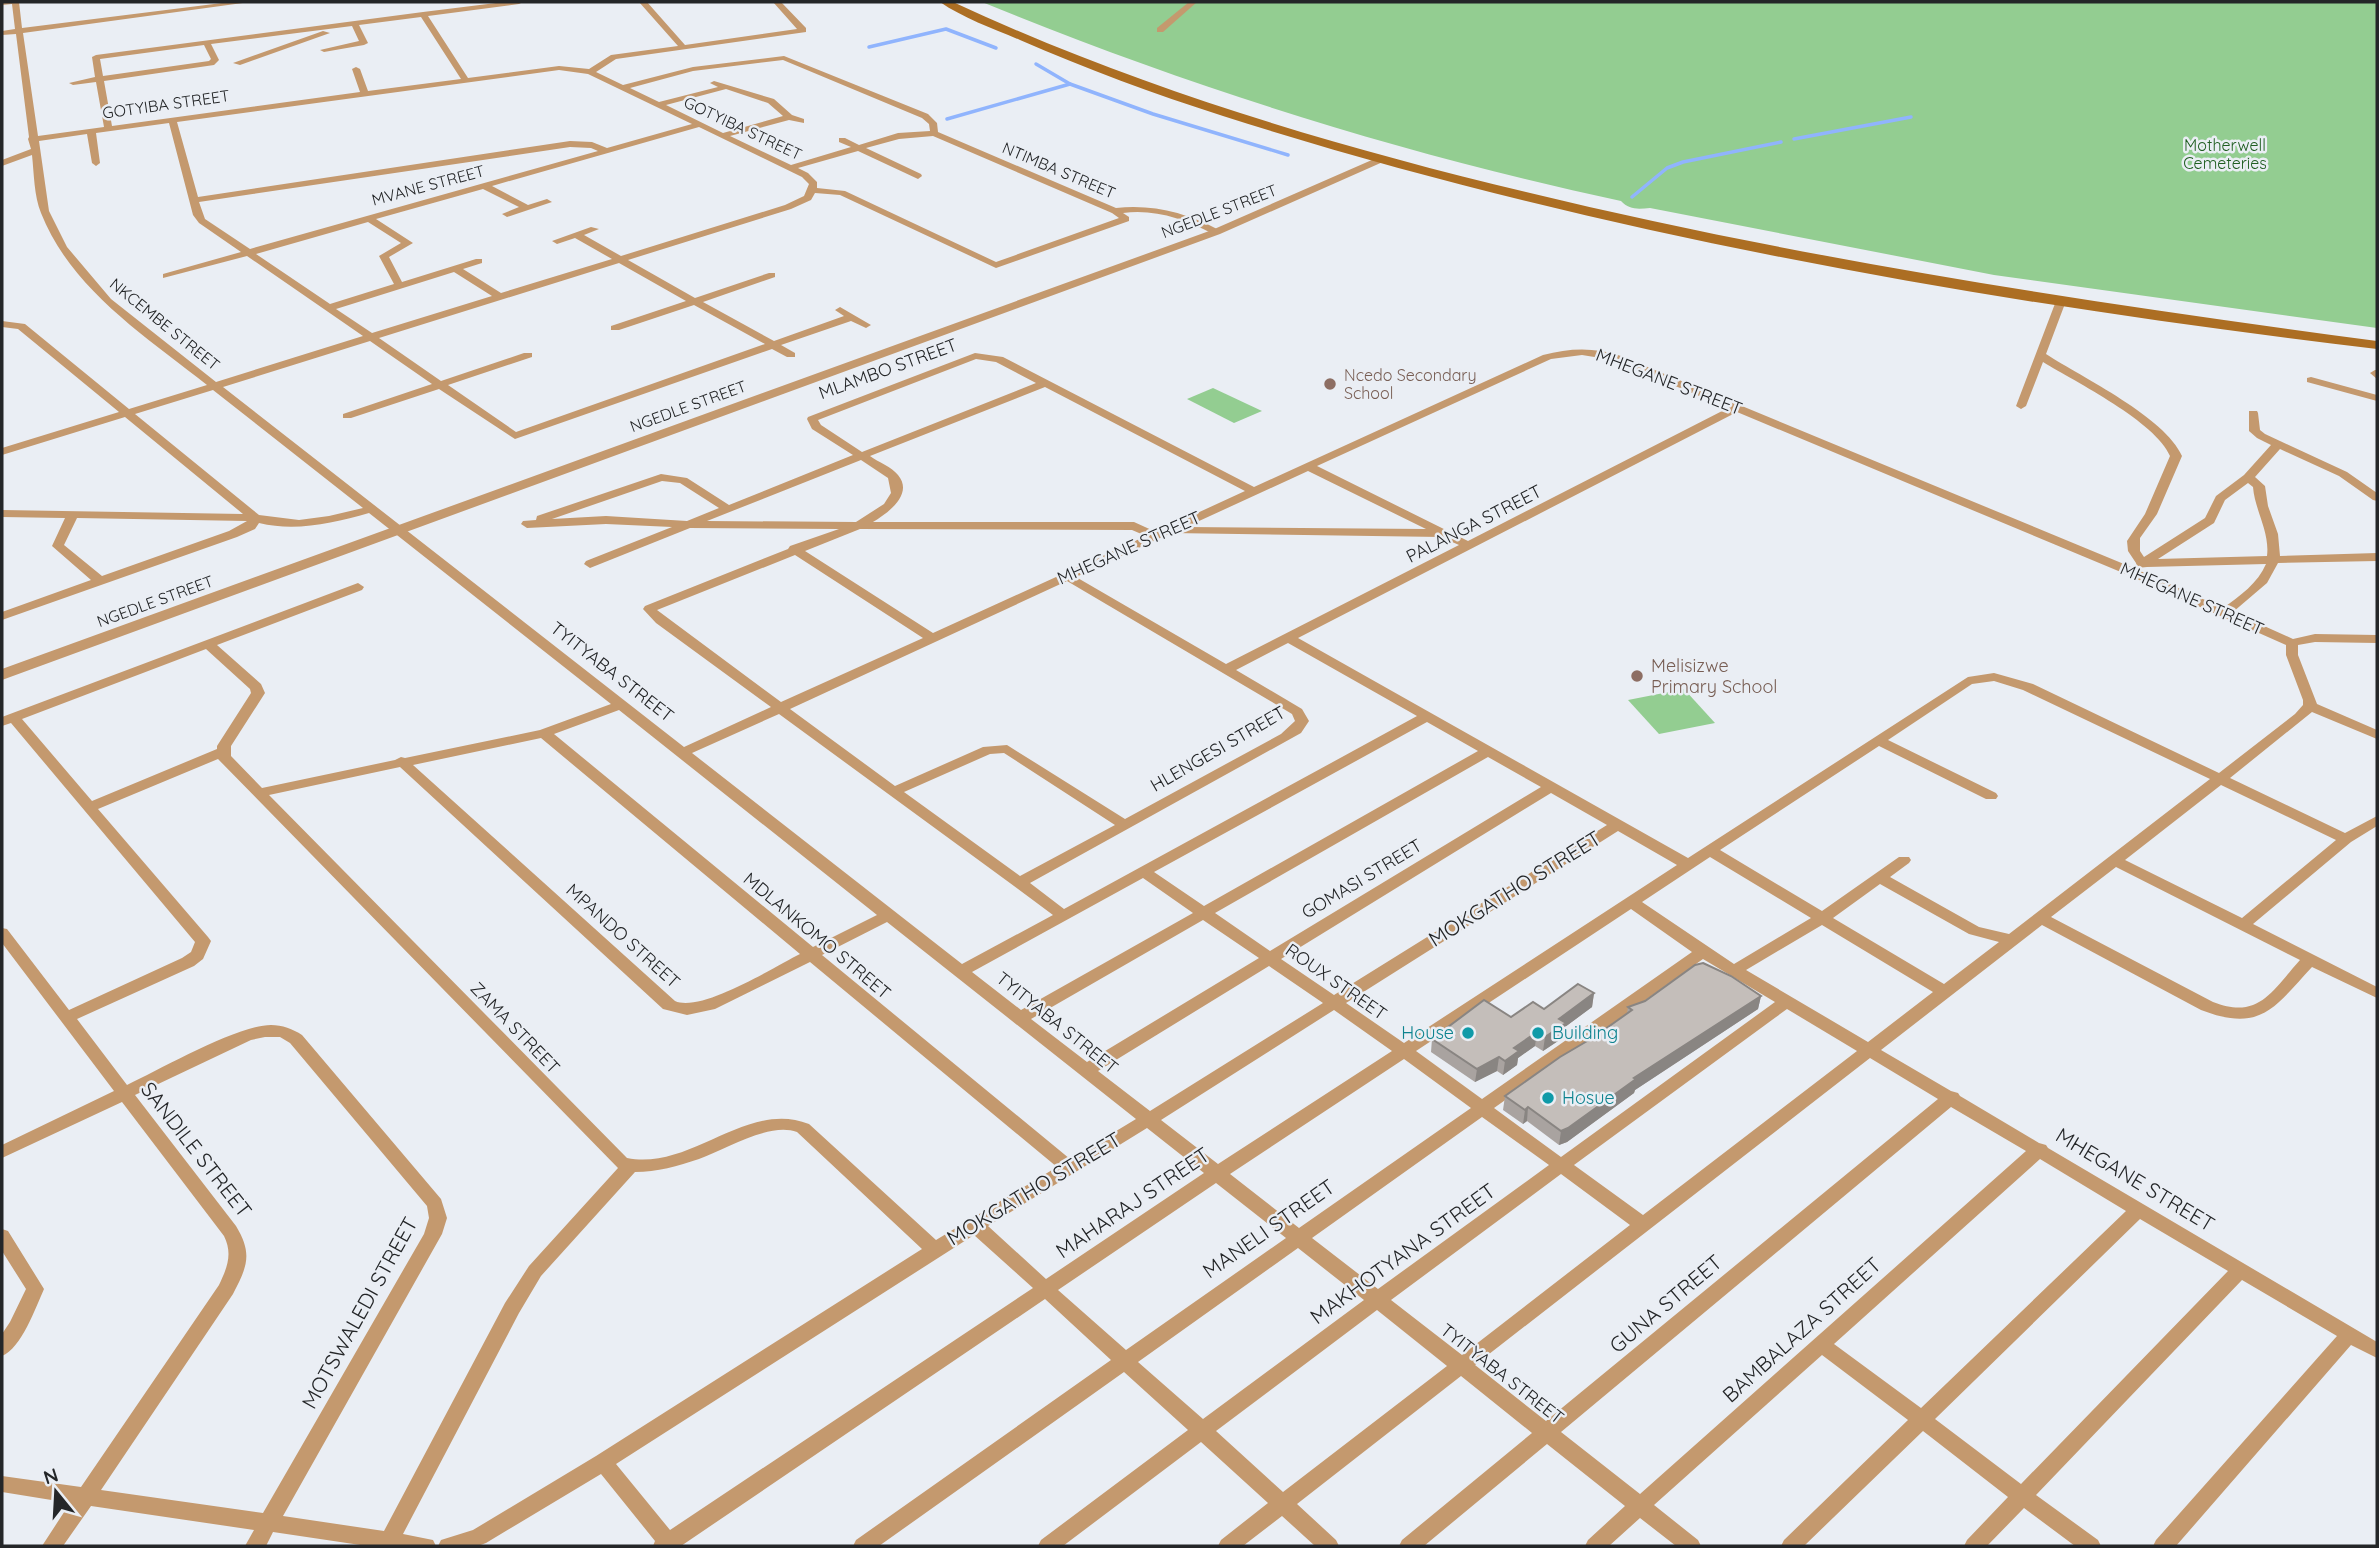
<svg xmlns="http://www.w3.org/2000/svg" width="2379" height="1548" font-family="Quicksand,sans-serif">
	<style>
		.green { fill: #93cd91 }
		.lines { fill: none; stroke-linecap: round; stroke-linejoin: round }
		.stream { stroke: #90b4fd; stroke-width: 3.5 }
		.minor { fill: #c4996e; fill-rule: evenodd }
		.tertiary { fill: #c4996e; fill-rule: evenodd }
		.secondary { fill: #ac6e23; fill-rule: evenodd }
		.wall { fill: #a9a3a0 }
		.shaded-wall { fill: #898582 }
		.building { fill: #c4beba; stroke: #898582; stroke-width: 2 }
		.education-dot { fill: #8d6e63; stroke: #eaeef4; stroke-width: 2.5 }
		.culture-dot { fill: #0f9aa8; stroke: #eaeef4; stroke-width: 2.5 }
		.labels { text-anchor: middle; stroke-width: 5; stroke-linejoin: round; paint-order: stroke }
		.far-street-label { font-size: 16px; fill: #242628; stroke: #eaeef4 }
		.far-park-label { font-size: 16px; fill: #1f5e21; stroke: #eaeef4 }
		.far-education-label { font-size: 16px; fill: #785e54; stroke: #eaeef4; text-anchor: start }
		.street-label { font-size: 18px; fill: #242628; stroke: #eaeef4 }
		.education-label { font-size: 18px; fill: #785e54; stroke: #eaeef4; text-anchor: start }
		.culture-label { font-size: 18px; fill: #0d838f; stroke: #eaeef4; text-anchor: start }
		.near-street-label { font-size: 21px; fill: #242628; stroke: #eaeef4 }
	</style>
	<rect width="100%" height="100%" fill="#eaeef4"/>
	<!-- green -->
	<g class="green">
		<path d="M982 2H2377V328L1994 275 1650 208C1638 209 1629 210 1621 201 1402 154 1189 87 982 2Z"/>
		<path d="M1213 388 1262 411 1234 423 1187 399Z"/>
		<path d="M1684 689 1715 723 1659 734 1628 700Z"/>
	</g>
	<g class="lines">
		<!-- stream -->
		<g class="stream">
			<path d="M869 47 946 29 996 48"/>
			<path d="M1036 64 1070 84"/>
			<path d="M947 119 1070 84 1153 114 1288 155"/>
			<path d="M1794 139 1911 117"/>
			<path d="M1632 197 1667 168 1683 162 1781 142"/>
		</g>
		<!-- minor -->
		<g class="minor">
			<path d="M2 2H19L22 28 230 2H250L23 33 38 136 104 127 96 82 73 85 69 83 95 77 92 57 96 55 423 12 504 2H523L519 4 428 16 468 78 559 66 589 69 611 55 678 46 639 2H647L685 45 797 29 773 2H781L806 28V32L616 59 596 72 623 85 693 67 784 56 928 114 937 123 938 132 1116 208C1154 204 1186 213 1219 230V234H1213C1184 219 1156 209 1123 213L1129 217V221L996 268 840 195 815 193 811 200 791 209 628 260 695 298 769 273H775V277L703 302 774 341 844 316 835 310 840 307 871 325 866 328 851 321 781 345 795 353V357H787L772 349 515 439 439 389 351 418H343V414L432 384 370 341 223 387 684 747 771 707 656 623 643 609 645 606 788 549 790 546 839 529 690 528 590 568 584 564 586 561 672 527 606 524 527 528 521 524 523 521 536 520 537 516 661 474 687 478 729 505 853 455 812 429 807 419 808 417 975 353 1003 357 1254 487 1543 355C1570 348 1594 347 1621 356L2136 569 2223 608C2240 596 2258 583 2266 564L2147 567 2137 568 2136 563 2128 551 2127 541 2145 514 2170 456C2156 422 2076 382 2043 362L2026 406 2021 409 2016 406 2056 301 2065 299 2066 301 2046 354C2083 378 2165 417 2182 456L2157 514 2140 538V551L2144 557 2205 518 2216 496 2244 475 2271 445 2257 438 2249 431V411H2257L2258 413 2260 430 2265 434 2347 472 2377 493V501L2373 500 2339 476 2280 449 2255 477 2265 486 2268 506 2278 534 2280 556 2377 553V561L2278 563 2267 583 2233 612 2293 639 2315 634 2377 635V643L2315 642 2298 645V655L2317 704 2377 730V739L2312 712 2230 778 2345 833 2377 816V826L2351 842 2253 924 2377 987V998L2312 967C2274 1008 2261 1033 2201 1010L2042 925 1881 1050 1951 1091 1958 1093 1960 1096 2039 1143 2046 1145 2048 1148 2377 1342V1358L2351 1345 2176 1546H2153L2156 1540 2337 1336 2242 1280 2036 1495 2098 1540 2101 1546H2075L2024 1508 1987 1546H1964L1967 1540 2008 1497 1923 1431 1804 1546H1781L1784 1540 1908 1420 1822 1355 1654 1505 1698 1540 1701 1546H1676L1640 1518 1609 1546H1585L1588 1540 1625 1506 1547 1444 1424 1546H1399L1402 1540 1532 1433 1461 1376 1297 1504 1336 1540 1339 1546H1315L1282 1516 1243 1546H1218L1221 1540 1268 1503 1201 1442 1063 1546H1038L1041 1540 1188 1430 1124 1372 879 1546H853L856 1540 1111 1360 1045 1299 681 1546H653L655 1541 601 1474 486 1543 478 1546H438L441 1540 473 1530 596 1456 922 1249 797 1132C769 1122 726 1149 699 1159 678 1166 657 1172 635 1172L541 1276 519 1313 403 1534 433 1540 436 1546H367L273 1532 266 1546H245L254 1530 91 1506 63 1546H42L70 1503 2 1492V1476L81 1487 219 1285C227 1268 233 1254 224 1236L122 1102 2 1158V1145L114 1091 2 943V928L7 929 69 1010 182 958 191 952 195 942 11 723 2 726V717L358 583 364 587 362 590 217 645 261 684 265 693 231 746V756L262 788 395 760 401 757 405 758 540 730 611 704 369 513C333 523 296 532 259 523L255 529 237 537 2 620V612L91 580 52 546 65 518 2 517V510L243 514 125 417 2 455V448L119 412 18 329 2 327V321L25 324 129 409 207 385C145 336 71 289 41 213 34 196 34 173 32 155L2 166V160L31 149 28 139 29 137 16 34 2 35V31L15 29 12 4 2 5ZM421 17 461 79 368 91 360 69 356 67 352 69 360 92 112 126 104 81 214 65 219 60 211 44 352 26 359 41 320 50 324 52 364 45 368 43 359 25ZM204 45 211 59 209 61 103 76 100 59ZM783 60 922 118 929 124 930 131 898 133 859 145 845 138H839V142L851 147 791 165 730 136 789 120 804 123V119L792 115 774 99 714 81 710 83 718 87 659 102 630 88 693 71ZM559 70 588 74 692 124 607 148 592 142 570 141 198 197 177 122ZM726 89 768 103 783 116 723 133 666 105ZM169 123 193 215 199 223 241 252 163 274V278L247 256 363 336 216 382 111 299 67 247 49 211 39 141 87 134 92 163 96 166 100 163 96 133ZM699 127 802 177 809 184 804 196 785 205 621 256 584 235 599 229 591 227 552 241 557 244 575 238 612 259 501 293 463 269 482 263V259H476L402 282 389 257 413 243 376 219 483 189 519 207 502 214 507 217 552 202 547 199 528 205 492 186ZM933 136 1112 213 1119 218 996 262 845 191 817 188V182L808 173 798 168 858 151 918 179 922 176 921 174 866 148 899 139ZM570 147 591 148 598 151 250 249 205 219 199 202ZM368 222 401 243 379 256 394 284 330 304 256 254ZM619 263 686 301 611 326V330H619L694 305 765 344 516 432 448 385 532 357V353H524L441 381 379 338ZM454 272 492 296 372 333 336 309ZM1582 355 1613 360 1728 408 1468 541 1317 466 1551 359ZM976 359 996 362 1036 383 862 452 821 425 818 420ZM1045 387 1245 491 1156 532 1134 522H873C888 513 914 494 898 475 892 467 878 462 870 456ZM213 390 363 508 329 516 299 520 259 515 135 414ZM1737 412 2128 575 2286 645V655L2303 700V705L2295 714 2219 773 2033 684 1994 673 1968 677 1688 858 1298 638ZM861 460 888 478 891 493 884 504 856 522 707 521ZM1308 471 1426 529 1186 527ZM662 481 680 483 719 508 687 521 606 516 552 519ZM2248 483 2253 487C2255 511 2270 532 2267 556L2158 559 2214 523 2225 500ZM77 518 247 521 229 531 102 576 64 545ZM860 529 1132 530 1146 536 933 633 805 551ZM1171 533 1441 537 1459 545 1226 664 1076 577ZM795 555 923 638 781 702 657 610ZM1067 581 1277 705 1292 714 1295 721 1281 734 1125 819 1007 745 983 747 895 786 790 709ZM1288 643 1417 716 1064 909 1030 883 1301 733 1309 721 1302 709 1236 670ZM206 649 250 689 251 693 217 746V749L92 801 22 719ZM1994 681 2023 690 2210 779 2009 934 1979 927 1890 877 1909 863 1911 860 1909 857H1899L1822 911 1720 850 1879 746 1986 799H1996L1998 796 1996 793 1888 740 1972 684ZM619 710 877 915 813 947 554 734ZM779 714 1014 886 1053 915 962 964 692 753ZM1427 722 1478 751 1204 906 1154 872ZM541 738 800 954C774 967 701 1013 675 1001L413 765ZM1004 753 1115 825 1020 876 904 792 990 754ZM1488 757 1541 787 1270 951 1215 913ZM218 759 618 1168 529 1266 505 1303 384 1531 283 1516 442 1234 447 1218 441 1199 302 1035C293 1029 282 1025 271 1025 238 1025 161 1069 127 1085L77 1019 194 966 203 959 211 941 208 937 98 809ZM400 767 663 1009 687 1015 715 1009 810 962 1057 1167 936 1240 809 1124C747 1099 691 1171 627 1158L269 795ZM2221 785 2336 840 2242 918 2125 860ZM1551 793 1607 825 1334 995 1281 959ZM1618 831 1677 865 1404 1043 1346 1003ZM1710 857 1811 918 1734 964 1642 902ZM2116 867 2300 960C2272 991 2259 1020 2213 1002L2051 917ZM1143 878 1193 913 1021 1010 972 972ZM1880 884 1969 934 1999 942 1944 984 1833 918ZM1631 909 1692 952 1482 1099 1416 1051ZM1203 920 1259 958 1087 1062 1031 1019ZM887 922 1136 1119 1070 1159 822 955ZM1822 925 1933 992 1868 1042 1746 970ZM1703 959 1775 1002 1561 1157 1494 1108ZM1269 966 1323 1003 1150 1111 1098 1071ZM1787 1009 1857 1051 1643 1215 1574 1165ZM1334 1010 1392 1051 1218 1164 1161 1120ZM265 1037H280L290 1043 427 1206 429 1218 424 1234 263 1513 101 1490 233 1294C247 1267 253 1254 236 1226L135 1095 251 1040ZM1870 1058 1938 1099 1546 1421 1475 1365ZM1404 1059 1471 1108 1299 1228 1230 1174ZM1951 1107 2026 1151 1640 1494 1561 1432ZM1482 1117 1549 1165 1378 1289 1312 1238ZM1147 1128 1204 1173 1046 1279 988 1226ZM2040 1159 2126 1211 1921 1408 1834 1344ZM1561 1174 1630 1225 1462 1355 1391 1300ZM1216 1183 1286 1238 1126 1350 1058 1290ZM2140 1219 2228 1271 2021 1484 1935 1419ZM974 1235 1033 1288 670 1530 616 1464ZM1298 1248 1364 1300 1203 1419 1138 1362ZM1377 1310 1447 1366 1283 1492 1216 1431Z"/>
			<path d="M1189 2H1197L1163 32H1157V28Z"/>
			<path d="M323 31 330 33 240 65 233 63Z"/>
			<path d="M2375 370H2377V379L2370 373Z"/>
			<path d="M2311 377 2377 395V401L2307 382V378Z"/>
			<path d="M2 1229 8 1231 44 1289C36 1307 21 1349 2 1356V1334L10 1322 26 1289 2 1251Z"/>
		</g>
		<!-- tertiary -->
		<path class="tertiary" d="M1381 156 1385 157V161L1220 234 2 680V669L1212 230Z"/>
		<!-- secondary -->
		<path class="secondary" d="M940 2H953C1136 87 1330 145 1526 192 1807 260 2091 303 2377 341V349C1989 303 1597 235 1223 116 1154 94 1087 69 1020 40 994 29 963 18 940 2Z"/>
	</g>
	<!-- wall -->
	<g class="wall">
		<path d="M1594 993 1592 1007 1565 1027 1564 1037 1543 1051 1535 1046 1518 1058 1517 1065 1503 1075 1497 1071 1475 1082 1431 1052 1432 1039 1511 1017 1544 1009Z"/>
		<path d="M1761 996 1758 1009 1635 1090 1634 1093 1567 1142 1559 1145 1527 1121 1523 1124 1503 1110 1505 1096 1594 1037 1627 1013 1628 1007Z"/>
	</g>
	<!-- shaded-wall -->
	<g class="shaded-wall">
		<path d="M1594 993 1592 1007 1565 1027 1564 1037 1543 1051 1545 1037 1559 1019Z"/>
		<path d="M1761 996 1758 1009 1635 1090 1634 1093 1567 1142 1559 1145 1561 1131 1634 1078Z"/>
		<path d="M1537 1032 1535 1046 1518 1058 1517 1065 1503 1075 1505 1061 1514 1048Z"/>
		<path d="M1499 1057 1497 1071 1475 1082 1477 1069Z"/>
		<path d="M1528 1107 1527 1121 1523 1124 1525 1110Z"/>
	</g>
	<!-- building -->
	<g class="building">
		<path d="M1703 963 1731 976 1761 996 1634 1078 1636 1079 1568 1128 1561 1131 1528 1107 1525 1110 1505 1096 1560 1057 1594 1037 1632 1010 1628 1007 1645 1001 1695 965Z"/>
		<path d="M1578 984 1594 993 1559 1019 1566 1023 1545 1037 1537 1032 1514 1048 1519 1051 1505 1061 1499 1057 1477 1069 1432 1039 1484 1000 1511 1017 1533 1002 1544 1009Z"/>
	</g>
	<!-- markers -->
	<g class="education-dot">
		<circle cx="1330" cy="384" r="7"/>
		<circle cx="1637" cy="676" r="7"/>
	</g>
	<g class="culture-dot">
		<circle cx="1468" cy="1033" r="7"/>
		<circle cx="1538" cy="1033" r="7"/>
		<circle cx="1548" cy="1098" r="7"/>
	</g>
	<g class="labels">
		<!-- far-street labels -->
		<g class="far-street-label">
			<text transform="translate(166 104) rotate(-8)" y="6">GOTYIBA STREET</text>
			<text transform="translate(743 128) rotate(25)" y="6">GOTYIBA STREET</text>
			<text transform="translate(1059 170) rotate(23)" y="6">NTIMBA STREET</text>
			<text transform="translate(428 185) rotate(-15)" y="6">MVANE STREET</text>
			<text transform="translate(1219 211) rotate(-21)" y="6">NGEDLE STREET</text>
			<text transform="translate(165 324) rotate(39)" y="6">NKCEMBE STREET</text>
			<text transform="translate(688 406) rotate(-20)" y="6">NGEDLE STREET</text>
			<text transform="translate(155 601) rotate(-20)" y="6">NGEDLE STREET</text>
		</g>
		<!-- far-park labels -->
		<g class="far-park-label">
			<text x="2225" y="151">Motherwell<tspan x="2225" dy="18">Cemeteries</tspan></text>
		</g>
		<!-- far-education labels -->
		<g class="far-education-label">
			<text x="1344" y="381">Ncedo Secondary<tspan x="1344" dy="18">School</tspan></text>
		</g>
		<!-- street labels -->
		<g class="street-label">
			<text transform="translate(888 369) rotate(-20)" y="6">MLAMBO STREET</text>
			<text transform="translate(1669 382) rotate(21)" y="6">MHEGANE STREET</text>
			<text transform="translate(1474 524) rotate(-27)" y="6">PALANGA STREET</text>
			<text transform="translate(1129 548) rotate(-24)" y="6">MHEGANE STREET</text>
			<text transform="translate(2192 599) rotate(24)" y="6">MHEGANE STREET</text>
			<text transform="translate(612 672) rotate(38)" y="6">TYITYABA STREET</text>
			<text transform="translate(1218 749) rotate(-30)" y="6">HLENGESI STREET</text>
			<text transform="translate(1362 879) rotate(-31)" y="6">GOMASI STREET</text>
			<text transform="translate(623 936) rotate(42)" y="6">MPANDO STREET</text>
			<text transform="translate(817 936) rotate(40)" y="6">MDLANKOMO STREET</text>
			<text transform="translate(1336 982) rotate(35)" y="6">ROUX STREET</text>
			<text transform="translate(1057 1023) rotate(39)" y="6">TYITYABA STREET</text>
			<text transform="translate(515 1028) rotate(46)" y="6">ZAMA STREET</text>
			<text transform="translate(1502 1374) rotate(38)" y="6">TYITYABA STREET</text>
		</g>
		<!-- education labels -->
		<g class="education-label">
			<text x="1651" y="672">Melisizwe<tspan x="1651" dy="21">Primary School</tspan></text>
		</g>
		<!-- culture labels -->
		<g class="culture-label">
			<text x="1454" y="1039" text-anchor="end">House</text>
			<text x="1552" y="1039">Building</text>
			<text x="1562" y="1104">Hosue</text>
		</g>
		<!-- near-street labels -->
		<g class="near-street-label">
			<text transform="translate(1515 889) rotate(-32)" y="7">MOKGATHO STREET</text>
			<text transform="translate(196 1150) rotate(52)" y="7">SANDILE STREET</text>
			<text transform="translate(2135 1180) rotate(31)" y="7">MHEGANE STREET</text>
			<text transform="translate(1034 1189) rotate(-31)" y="7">MOKGATHO STREET</text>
			<text transform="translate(1133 1203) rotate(-34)" y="7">MAHARAJ STREET</text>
			<text transform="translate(1269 1229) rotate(-35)" y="7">MANELI STREET</text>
			<text transform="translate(1403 1254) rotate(-36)" y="7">MAKHOTYANA STREET</text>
			<text transform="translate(1666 1304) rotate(-40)" y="7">GUNA STREET</text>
			<text transform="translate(360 1313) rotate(-61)" y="7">MOTSWALEDI STREET</text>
			<text transform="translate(1802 1330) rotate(-42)" y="7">BAMBALAZA STREET</text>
		</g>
	</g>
	<!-- border -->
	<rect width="2379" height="1548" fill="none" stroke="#242628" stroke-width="7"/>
	<!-- north arrow -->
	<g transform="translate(56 1492) rotate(342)" stroke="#eaeef4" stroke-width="5" paint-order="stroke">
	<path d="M0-5L12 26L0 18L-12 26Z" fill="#242628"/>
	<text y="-10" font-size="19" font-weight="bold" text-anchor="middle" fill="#242628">N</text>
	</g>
</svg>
